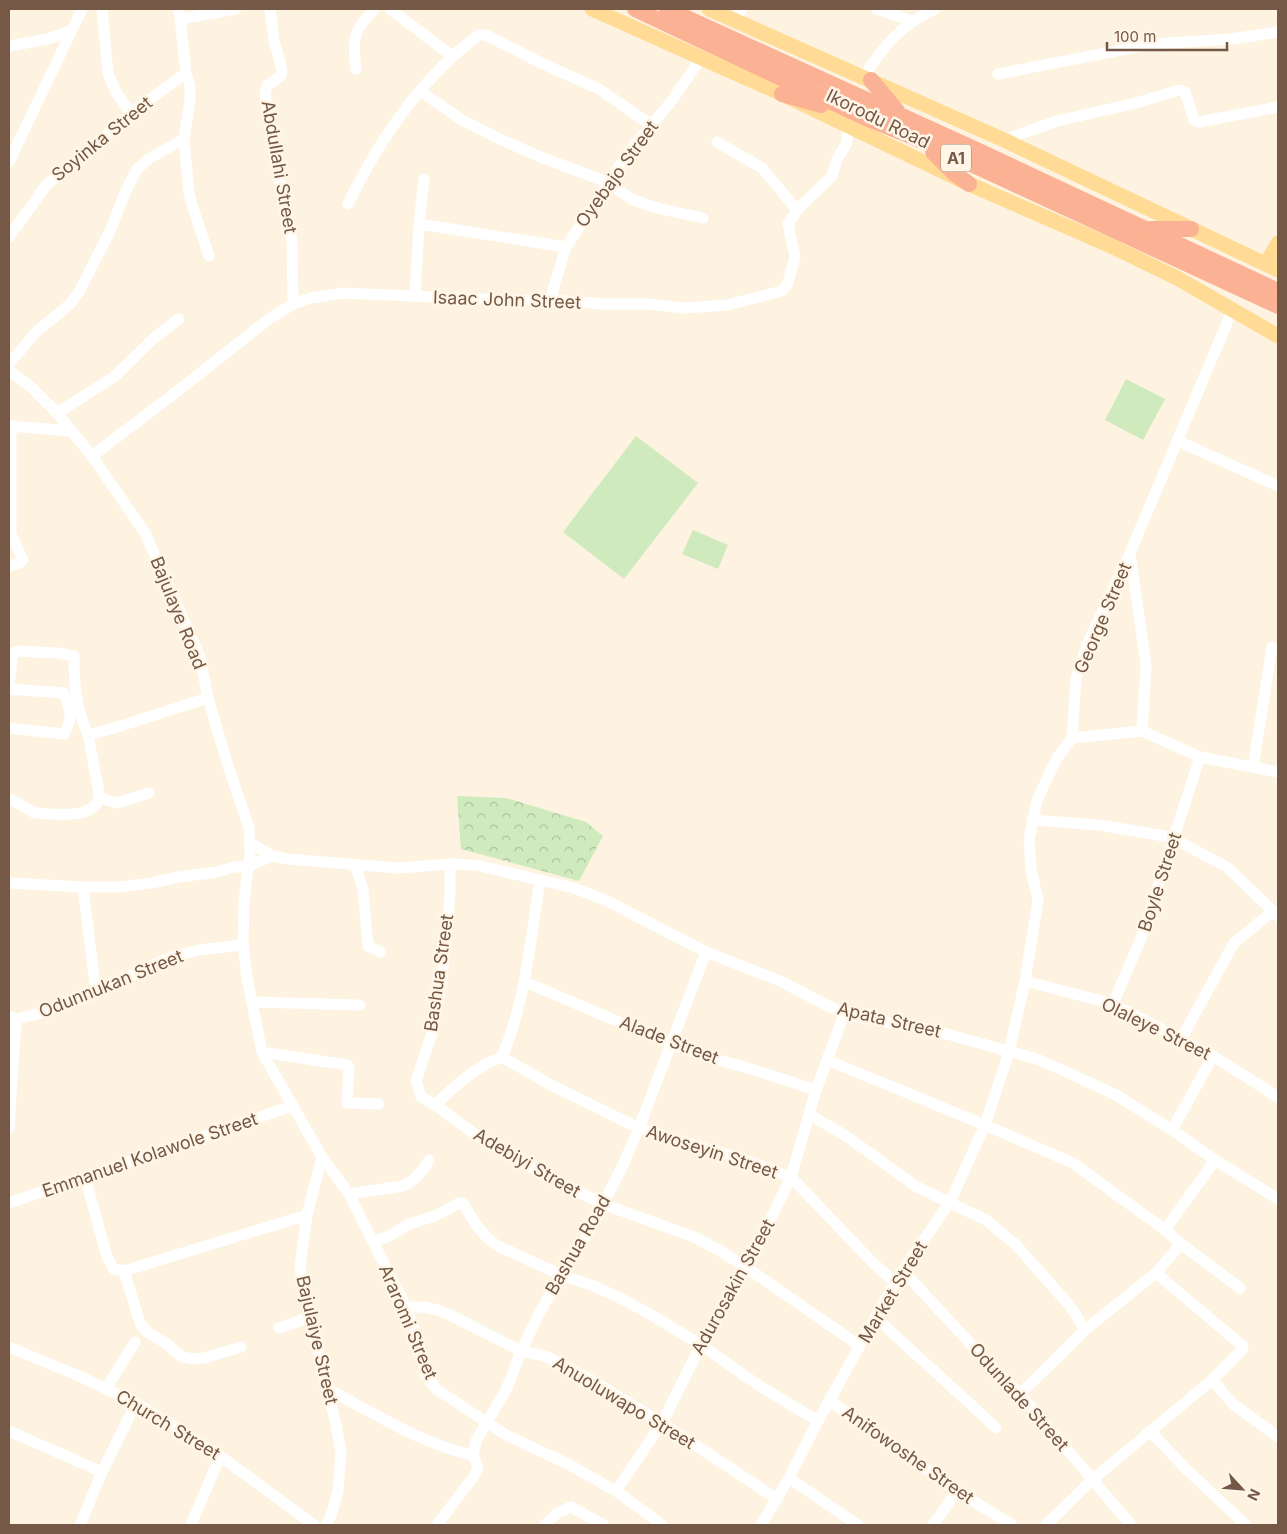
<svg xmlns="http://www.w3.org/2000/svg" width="1287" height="1534" font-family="Inter,sans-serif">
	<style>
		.forest { fill: url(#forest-crowns) }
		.pitch { fill: #cfebbe }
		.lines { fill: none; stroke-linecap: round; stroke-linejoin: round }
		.minor { stroke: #fff; stroke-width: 11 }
		.major { stroke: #ffdb95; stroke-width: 15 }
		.highway { stroke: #fbb193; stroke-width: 16 }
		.labels { text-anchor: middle; stroke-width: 5; stroke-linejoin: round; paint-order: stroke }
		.shield { fill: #fff6e7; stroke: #9e8776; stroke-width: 1 }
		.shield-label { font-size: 16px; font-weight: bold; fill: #755846 }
		.street-label { font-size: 18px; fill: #755846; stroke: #fff6e7 }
	</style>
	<defs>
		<pattern id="forest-crowns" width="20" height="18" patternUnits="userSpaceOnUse" patternTransform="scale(1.25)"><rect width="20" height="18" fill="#cfebbe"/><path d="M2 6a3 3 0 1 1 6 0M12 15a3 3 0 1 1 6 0" fill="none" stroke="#adc19c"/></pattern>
	</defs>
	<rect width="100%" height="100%" fill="#fdf3e0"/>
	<!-- forest -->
	<path class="forest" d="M457 796 506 798 586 822 603 836 579 881 461 849Z"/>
	<!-- pitch -->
	<g class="pitch">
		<path d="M1126 379 1165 399 1143 440 1105 420Z"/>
		<path d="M636 436 698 483 624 579 563 532Z"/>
		<path d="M693 530 728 545 718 569 682 554Z"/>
	</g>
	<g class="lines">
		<!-- minor -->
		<g class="minor">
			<path d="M102 9 108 74 116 92 131 113"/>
			<path d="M179 9 186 73 190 86V100L184 139 189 193 192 205 209 256"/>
			<path d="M270 9 274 40 282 70 281 76 267 86 265 93 275 159 292 241 293 304"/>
			<path d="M390 9 452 56"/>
			<path d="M877 9 912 21"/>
			<path d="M180 19 236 9"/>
			<path d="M733 20 742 9"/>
			<path d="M9 46 48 39 70 31"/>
			<path d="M356 69C352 40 353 29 375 9"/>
			<path d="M998 74 1152 44 1232 39 1278 32"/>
			<path d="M864 77C882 47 902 24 935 9"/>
			<path d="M420 91 462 120 504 141 543 158 607 182 633 200 657 208 703 218"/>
			<path d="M1004 140 1057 121 1136 103 1179 90 1185 92 1194 120 1199 122 1278 107"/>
			<path d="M717 142 762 168 797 210"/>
			<path d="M9 162 82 9"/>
			<path d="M348 204C379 140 422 77 479 35H486L541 63 599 89 651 125"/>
			<path d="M419 224 566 247"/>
			<path d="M9 237 47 184 79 160 131 113 186 73"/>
			<path d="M415 296 419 224 424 179"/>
			<path d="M550 300 566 247 630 150 670 103 701 58"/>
			<path d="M9 364 35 333 70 304 79 292 110 231 124 195 137 169 150 158 184 139"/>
			<path d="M9 371 29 385 57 413 92 456 145 533 200 657 208 698 228 766 249 828 250 852 244 901 243 945 247 978 262 1052 322 1157 307 1215 300 1267 304 1293 336 1425 341 1453 338 1491 331 1516 326 1525"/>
			<path d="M57 413 114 377 155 337 179 319"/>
			<path d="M9 426 71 431"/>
			<path d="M1178 441 1278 486"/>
			<path d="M92 456 166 400 269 319 293 304 311 298 343 293 504 300H550L603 304H649L684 308 727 305 782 291 788 283 795 257 788 224 797 210 832 176 837 159 847 143V125"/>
			<path d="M1130 553 1146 665 1142 731"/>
			<path d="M9 566 18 564 23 560 11 534V426"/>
			<path d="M9 685 13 653 17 651 58 653 74 656C74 686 76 707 88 735"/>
			<path d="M9 689 64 693C70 712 74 716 64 734L9 728"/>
			<path d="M1072 738 1142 731 1200 757 1278 772"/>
			<path d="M1253 767 1272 647"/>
			<path d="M100 798 117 803 149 793"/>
			<path d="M9 799C18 802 25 808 33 812 37 814 44 813 49 814 65 815 101 817 99 792L88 735 114 728 208 698"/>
			<path d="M1032 820 1099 825 1170 837 1227 867 1278 916"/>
			<path d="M251 843 272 856 288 859 398 868 450 864 476 865 574 888 607 901 706 952 780 981 844 1014 895 1024 932 1030 1037 1059 1071 1074 1116 1095 1172 1130 1215 1160 1278 1199"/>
			<path d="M450 864V895L442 980 433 1030 416 1081 421 1097 435 1105 476 1135 515 1159 560 1183 603 1204 694 1237 719 1250 747 1268 860 1346"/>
			<path d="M355 865 363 889 368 946 381 952"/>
			<path d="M9 883 83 887H119L151 883 179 877 217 872 234 867 249 866 272 856"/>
			<path d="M83 887 96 993"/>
			<path d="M1025 981 1113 1004 1213 1056 1278 1097"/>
			<path d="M525 982 671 1044 697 1054 751 1069 816 1090"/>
			<path d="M252 1002 360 1005"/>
			<path d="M1113 1004 1140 941 1200 757"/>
			<path d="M9 1016 16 1019 38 1014 89 996 150 966 174 956 199 950 243 945"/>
			<path d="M1181 1039 1234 943 1273 911"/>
			<path d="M262 1052 347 1065 349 1067 347 1103 379 1104"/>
			<path d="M502 1057 553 1086 639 1128 747 1161 791 1177 874 1264 895 1282"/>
			<path d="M827 1060 985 1125 1073 1163 1165 1230 1181 1244 1240 1288"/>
			<path d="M435 1105C455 1086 476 1066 502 1057 526 1000 530 941 540 880"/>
			<path d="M810 1115 846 1136 917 1187 986 1220 1016 1245 1071 1307 1085 1330"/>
			<path d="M9 1128 16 1019"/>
			<path d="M1172 1130 1213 1056"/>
			<path d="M322 1157 349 1194 406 1307 417 1336 426 1375 436 1389 506 1435 568 1464 616 1491 662 1525"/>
			<path d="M85 1177 107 1257 114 1269 124 1271 307 1215"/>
			<path d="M349 1194 403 1186C415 1181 423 1171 429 1160"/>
			<path d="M9 1203 292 1106"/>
			<path d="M1165 1230 1215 1160"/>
			<path d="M373 1242 389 1236 409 1224 435 1216 459 1203H463C472 1219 481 1234 496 1245L561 1275 594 1286 626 1301 653 1316 701 1345 758 1385 818 1421"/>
			<path d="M124 1271 140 1323 147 1332 164 1342 182 1357 194 1359 204 1358 241 1347"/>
			<path d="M903 1271 995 1370 1020 1394 1131 1525"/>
			<path d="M406 1307H424L438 1310 450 1315 521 1351 545 1356 586 1377 662 1423 777 1499"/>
			<path d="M876 1318 967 1401 996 1428"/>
			<path d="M279 1328 311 1317"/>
			<path d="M9 1347 79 1376 136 1403 220 1456 314 1525"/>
			<path d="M1212 1380 1233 1404 1278 1437"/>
			<path d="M106 1389 135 1342"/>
			<path d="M327 1389C371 1411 425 1446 473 1455"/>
			<path d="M1020 1394 1085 1330 1156 1273 1181 1244"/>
			<path d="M830 1401 957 1491 1012 1525"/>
			<path d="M9 1431 102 1472"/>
			<path d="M1150 1431 1185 1468 1246 1525"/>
			<path d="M789 1478 858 1525"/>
			<path d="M616 1491 662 1423 701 1345 747 1268 791 1177 816 1090 844 1014"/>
			<path d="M80 1525 102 1472 136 1403"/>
			<path d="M191 1525 220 1456"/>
			<path d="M437 1525 474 1476 478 1467 473 1455 476 1441 507 1388 521 1351 540 1312 561 1275 590 1230 623 1165 639 1128 706 952"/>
			<path d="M545 1525 557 1513 571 1507 604 1525"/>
			<path d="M761 1525 789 1478 818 1421 895 1282 950 1202 985 1125 1009 1052 1025 981 1038 900 1031 869 1029 840 1037 800 1057 758 1072 738 1076 678 1088 642 1130 553 1232 311"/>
			<path d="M933 1525 957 1491"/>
			<path d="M1046 1525 1093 1479 1212 1380 1242 1350 1243 1346 1239 1343 1156 1273"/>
		</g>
		<!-- major -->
		<g class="major">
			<path d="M592 9 782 94 969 184 1109 245 1177 278 1278 336"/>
			<path d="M709 9 1004 140 1278 270"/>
			<path d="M1266 264 1278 243"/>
		</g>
		<!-- highway -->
		<g class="highway">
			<path d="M635 9 866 118 911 136 1278 306"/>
			<path d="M667 9 970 147 1278 291"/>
			<path d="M871 80 897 111"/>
			<path d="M782 94 821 105"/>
			<path d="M933 152 955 174 969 184"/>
			<path d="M1151 229H1191"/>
		</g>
	</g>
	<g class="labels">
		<!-- shield labels -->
		<rect class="shield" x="941" y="144.5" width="30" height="27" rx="4"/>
		<g class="shield-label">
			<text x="956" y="164">A1</text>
		</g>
		<!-- street labels -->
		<g class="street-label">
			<text transform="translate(878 119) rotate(26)" y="6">Ikorodu Road</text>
			<text transform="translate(102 139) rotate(-39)" y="6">Soyinka Street</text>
			<text transform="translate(279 167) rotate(80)" y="6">Abdullahi Street</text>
			<text transform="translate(617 174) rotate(-54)" y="6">Oyebajo Street</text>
			<text transform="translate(507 300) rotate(2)" y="6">Isaac John Street</text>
			<text transform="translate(178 613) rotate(68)" y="6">Bajulaye Road</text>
			<text transform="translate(1103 618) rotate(-67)" y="6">George Street</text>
			<text transform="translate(1160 882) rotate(-72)" y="6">Boyle Street</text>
			<text transform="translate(439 973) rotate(-82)" y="6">Bashua Street</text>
			<text transform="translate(111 984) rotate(-22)" y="6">Odunnukan Street</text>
			<text transform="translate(889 1020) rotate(13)" y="6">Apata Street</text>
			<text transform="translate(1156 1029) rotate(26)" y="6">Olaleye Street</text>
			<text transform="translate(669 1040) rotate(21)" y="6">Alade Street</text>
			<text transform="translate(712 1152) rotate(18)" y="6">Awoseyin Street</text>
			<text transform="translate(150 1155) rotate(-19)" y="6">Emmanuel Kolawole Street</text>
			<text transform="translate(527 1163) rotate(30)" y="6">Adebiyi Street</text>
			<text transform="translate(578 1245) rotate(-60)" y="6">Bashua Road</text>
			<text transform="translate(733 1287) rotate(-61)" y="6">Adurosakin Street</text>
			<text transform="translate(893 1292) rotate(-59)" y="6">Market Street</text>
			<text transform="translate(408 1322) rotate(67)" y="6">Araromi Street</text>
			<text transform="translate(317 1340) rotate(77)" y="6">Bajulaiye Street</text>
			<text transform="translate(1019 1397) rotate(48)" y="6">Odunlade Street</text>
			<text transform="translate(624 1403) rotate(31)" y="6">Anuoluwapo Street</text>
			<text transform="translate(168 1425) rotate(31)" y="6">Church Street</text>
			<text transform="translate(908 1455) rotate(35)" y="6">Anifowoshe Street</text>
		</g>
	</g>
	<!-- border -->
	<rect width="1287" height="1534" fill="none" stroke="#755846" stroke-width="20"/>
	<!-- north arrow -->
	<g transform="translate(1242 1489) rotate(116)" stroke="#fff6e7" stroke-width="4" paint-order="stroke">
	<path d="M0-4L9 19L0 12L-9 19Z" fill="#755846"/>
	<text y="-8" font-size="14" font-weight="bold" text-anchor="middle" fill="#755846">N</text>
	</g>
	<!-- scale -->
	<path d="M1107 42v8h120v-8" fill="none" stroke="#755846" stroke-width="2.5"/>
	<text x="1114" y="42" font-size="15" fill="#755846" stroke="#fff6e7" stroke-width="4" paint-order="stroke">100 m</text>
</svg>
